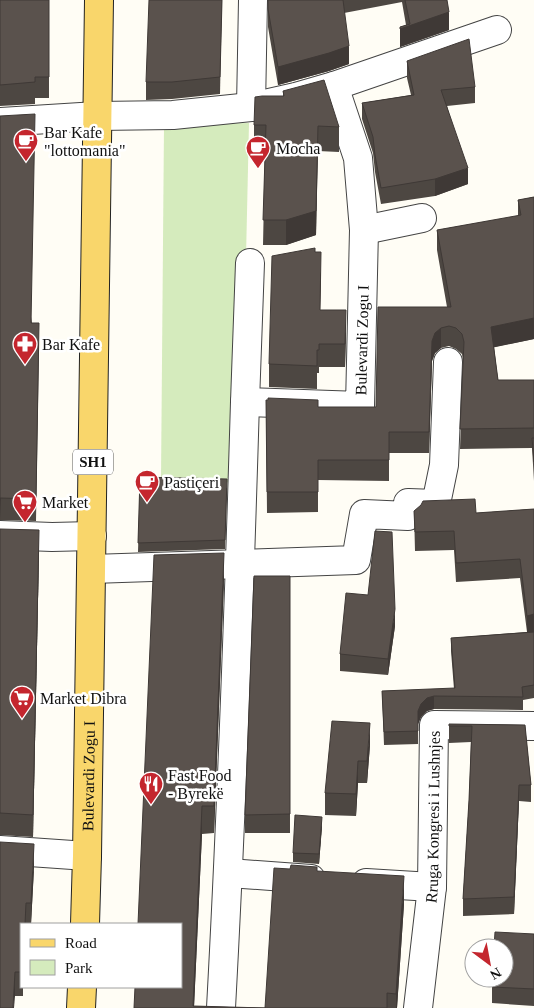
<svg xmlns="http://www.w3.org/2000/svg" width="534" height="1008" font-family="Georgia,serif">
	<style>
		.green { fill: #d5ebbd }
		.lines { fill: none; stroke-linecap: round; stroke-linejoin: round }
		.minor-casing { stroke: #444; stroke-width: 30 }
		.primary-casing { stroke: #222; stroke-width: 30 }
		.minor { stroke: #fff; stroke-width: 28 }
		.primary { stroke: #f9d66b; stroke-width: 28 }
		.wall { fill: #4d4742 }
		.shaded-wall { fill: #3f3936 }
		.building { fill: #5a524d; stroke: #3f3936 }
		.labels { text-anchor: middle; stroke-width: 5; stroke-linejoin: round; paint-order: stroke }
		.shield { fill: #fff; stroke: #585858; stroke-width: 1 }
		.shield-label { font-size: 15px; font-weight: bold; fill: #111 }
		.poi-label { font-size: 16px; fill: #111; stroke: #fff; text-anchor: start }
		.street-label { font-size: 16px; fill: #111; stroke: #fff }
	</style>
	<rect width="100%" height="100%" fill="#fffdf5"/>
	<!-- green -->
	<path class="green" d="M249 123 241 483 161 479 164 125Z"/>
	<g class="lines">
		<defs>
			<g id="minor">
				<path d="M251 107 253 0"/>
				<path d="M0 122 97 116 173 115 251 107 296 97 334 86 497 30"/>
				<path d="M364 230 422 218"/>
				<path id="s1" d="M250 263 245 402 360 406 364 230 358 158 334 86"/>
				<path d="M0 535 52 537 92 536"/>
				<path d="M92 569 356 560 364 514 408 516V503L436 504 444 465 448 362"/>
				<path d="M0 850 87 856"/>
				<path d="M229 873 311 879"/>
				<path d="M366 883 432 887"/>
				<path d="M221 1008C232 806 239 604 245 402"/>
				<path id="s2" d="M418 1008 432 887 434 725 534 726"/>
			</g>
			<g id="primary">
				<path id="s3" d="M85 924 87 856 99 0"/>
				<path d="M81 1008 82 987"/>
			</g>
		</defs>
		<!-- minor casing -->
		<use href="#minor" class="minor-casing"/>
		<!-- primary casing -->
		<use href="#primary" class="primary-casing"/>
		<!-- minor -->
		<use href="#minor" class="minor"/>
		<!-- primary -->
		<use href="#primary" class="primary"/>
	</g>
	<!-- wall -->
	<g class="wall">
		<path d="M0 0H49V98H35V104L0 106Z"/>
		<path d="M222 0 220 94 172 99 146 100V82Z"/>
		<path d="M268 0H447L449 30 400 47V27L406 25 402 2 344 13 349 64 329 71 278 85 268 27Z"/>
		<path d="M407 61 475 87V103L447 106 468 184 435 196 381 204 375 172 373 153 362 119V103L411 95 407 78Z"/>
		<path d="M283 91 339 127V152L318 151 316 235 286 245H263L265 150H254V125L283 96Z"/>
		<path d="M0 116 32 323 39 345 36 521 0 520Z"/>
		<path d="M534 197V339L494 347 498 380H534V481L532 448 460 449 463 360 462 354 456 349 449 346 441 348 435 353 432 361 429 453H389V481L318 480V512L267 513 266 400 318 407H376L447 307 437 250V230L518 216V200Z"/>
		<path d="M315 252 321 275 320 310 346 333 345 367H319V373H317V389L269 387V364Z"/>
		<path d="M140 477 227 488 225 549 138 552Z"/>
		<path d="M534 509V698L523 700V710L434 709 427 711 421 717 418 724V744L384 745 382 691 454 689 451 651V638L527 632 520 578 456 582 454 550 415 551 414 511 476 513Z"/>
		<path d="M0 529 39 552 33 837 0 835Z"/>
		<path d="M290 576V833H245V815Z"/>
		<path d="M224 580 214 833 202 834 194 1006 265 1008 317 871 404 904 397 1008H134Z"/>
		<path d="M368 595 395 626 388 675 340 671V654Z"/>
		<path d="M449 724 525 725 531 785V802L519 801 514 914 463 916V899L469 800 471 742 449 743Z"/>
		<path d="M370 745 367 783H358L356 816 325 815V793Z"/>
		<path d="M322 826 319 864 293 862V853Z"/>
		<path d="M34 868 31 924H21V987H23V996H15L0 1008Z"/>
		<path d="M534 934V1006L492 1003V987Z"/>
	</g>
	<!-- shaded-wall -->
	<g class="shaded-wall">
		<path d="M449 12V30L400 47V29Z"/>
		<path d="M349 46V64L329 71 278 85V67Z"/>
		<path d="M318 126 316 235 286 245V220Z"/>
		<path d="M468 168V184L435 196V179Z"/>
		<path d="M346 310V333L345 367V344Z"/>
		<path d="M534 318V339L491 348V327Z"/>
		<path d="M441 328V348L435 353 432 361 429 453V432L432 341 435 333Z"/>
		<path d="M0 498H1L0 520Z"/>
		<path d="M39 530V552L33 837V815Z"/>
		<path d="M224 553V580L214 833V806Z"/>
		<path d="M395 609V626L388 675V659Z"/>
		<path d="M534 614V633L527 635V616Z"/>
		<path d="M434 696V709L427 711 421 717 418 724V744V711L421 704 427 698Z"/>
		<path d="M370 723V745L367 783V761Z"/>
		<path d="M358 761V783L356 816V794Z"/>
		<path d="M519 785V801L514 914V897Z"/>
		<path d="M202 806V834L194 1008H193Z"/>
		<path d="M322 817V826L319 864V854Z"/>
		<path d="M34 844V868L31 924V903Z"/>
		<path d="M404 876V904L397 1008H396V994Z"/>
		<path d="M15 972V996L14 1008H13Z"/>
	</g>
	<!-- building -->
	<g class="building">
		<path d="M0 0H49V77H35V82L0 85Z"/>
		<path d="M149 0H222L220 77 172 82H146Z"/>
		<path d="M268 0H343L349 46 329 53 278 67 268 9Z"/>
		<path d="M405 0H447L449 12 400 29V27L410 24Z"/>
		<path d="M469 39 475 87 441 90 468 168 435 179 381 188 375 155 373 137 362 103 414 95 407 61Z"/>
		<path d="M324 80 339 127 318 126 316 211 286 220H263L266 125H254L255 97 262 96H284L283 91Z"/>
		<path d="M35 114 31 323H39L36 499 0 498V116Z"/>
		<path d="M534 197V318L491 327 498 380H534V428L460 429 464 342 462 334 456 328 449 326 441 328 435 333 432 341 429 432H389V460H318V492H267L266 400H268V398L318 400V407H376L378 307H451L437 230 521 215 518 200Z"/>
		<path d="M315 248V252H321L320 310H346L345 344H319V350H317V366L269 364 272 256Z"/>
		<path d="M532 438H534V462Z"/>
		<path d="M140 477 227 479 225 540 138 543Z"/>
		<path d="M475 499 476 513 534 509V614L527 616 520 559 456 563 454 531 415 532 414 511 421 505 423 501Z"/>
		<path d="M0 529 39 530 33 815 0 813Z"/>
		<path d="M375 531 392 532 395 609 388 659 340 654 346 593 368 595Z"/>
		<path d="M224 553 214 806H202L193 1006 265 1008 274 868 290 869 291 865 317 867V871L404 876 396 994 387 993V1008H134L135 987H181V924H138L154 555Z"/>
		<path d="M254 576H290V814L245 815Z"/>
		<path d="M534 632V685L522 687 523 697 434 696 427 698 421 704 418 711V731L384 732 382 691 455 688 451 638Z"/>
		<path d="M332 721 370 723 367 761H358L356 794 325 793Z"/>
		<path d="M449 724 525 725 531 785H519L514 897 463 899 469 800 472 726H449Z"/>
		<path d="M295 815 322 817 319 854 293 853Z"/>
		<path d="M0 842 34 844 31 903H26L25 924H21V972H15L13 1008H0Z"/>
		<path d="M495 932 534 934V989L492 987 493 978H504V948H494Z"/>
	</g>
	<!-- icons -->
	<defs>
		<symbol id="cafe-pin" viewBox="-11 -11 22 30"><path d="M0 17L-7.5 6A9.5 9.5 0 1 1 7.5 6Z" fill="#c4262e" stroke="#fff"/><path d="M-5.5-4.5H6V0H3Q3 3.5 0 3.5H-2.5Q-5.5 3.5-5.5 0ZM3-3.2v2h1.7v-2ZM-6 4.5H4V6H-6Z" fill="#fff"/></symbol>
		<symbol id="pharmacy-pin" viewBox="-11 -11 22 30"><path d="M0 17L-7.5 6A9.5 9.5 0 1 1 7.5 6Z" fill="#c4262e" stroke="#fff"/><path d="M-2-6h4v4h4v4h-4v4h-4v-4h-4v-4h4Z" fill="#fff"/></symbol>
		<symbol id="supermarket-pin" viewBox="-11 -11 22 30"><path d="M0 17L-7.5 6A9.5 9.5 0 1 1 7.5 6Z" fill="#c4262e" stroke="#fff"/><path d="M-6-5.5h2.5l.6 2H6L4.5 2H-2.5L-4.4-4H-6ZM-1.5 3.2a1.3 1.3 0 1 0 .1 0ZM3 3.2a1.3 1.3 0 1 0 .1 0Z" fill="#fff"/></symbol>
		<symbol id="restaurant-pin" viewBox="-11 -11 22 30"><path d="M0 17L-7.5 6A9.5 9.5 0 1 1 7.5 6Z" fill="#c4262e" stroke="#fff"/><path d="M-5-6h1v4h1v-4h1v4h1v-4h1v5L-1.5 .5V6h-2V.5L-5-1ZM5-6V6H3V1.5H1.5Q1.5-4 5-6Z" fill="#fff"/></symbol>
	</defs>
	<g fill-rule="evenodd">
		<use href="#cafe-pin" x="12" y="127" width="28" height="38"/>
		<use href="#cafe-pin" x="244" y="134" width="28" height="38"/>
		<use href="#pharmacy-pin" x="11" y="330" width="28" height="38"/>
		<use href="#cafe-pin" x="133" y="468" width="28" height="38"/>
		<use href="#supermarket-pin" x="11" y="488" width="28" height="38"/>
		<use href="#supermarket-pin" x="8" y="684" width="28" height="38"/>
		<use href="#restaurant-pin" x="137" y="770" width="28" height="38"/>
	</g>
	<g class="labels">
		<!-- shield labels -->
		<rect class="shield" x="73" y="449.5" width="40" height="25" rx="4"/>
		<g class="shield-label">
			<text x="93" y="467">SH1</text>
		</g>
		<!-- poi labels -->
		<g class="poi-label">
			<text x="44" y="138">Bar Kafe<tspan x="44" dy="18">"lottomania"</tspan></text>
			<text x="276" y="154">Mocha</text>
			<text x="42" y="350">Bar Kafe</text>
			<text x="164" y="488">Pastiçeri</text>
			<text x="42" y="508">Market</text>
			<text x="40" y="704">Market Dibra</text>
			<text x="168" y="781">Fast Food<tspan x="168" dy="18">- Byrekë</tspan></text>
		</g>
		<!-- street labels -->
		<g class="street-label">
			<text dy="6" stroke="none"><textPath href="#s1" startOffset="320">Bulevardi Zogu I</textPath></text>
			<text dy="6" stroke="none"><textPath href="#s3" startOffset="148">Bulevardi Zogu I</textPath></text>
			<text dy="6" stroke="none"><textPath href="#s2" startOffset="192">Rruga Kongresi i Lushnjes</textPath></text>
		</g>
	</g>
	<!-- legend -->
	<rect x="20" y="923" width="162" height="65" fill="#ffffff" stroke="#a0a0a0"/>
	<rect x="30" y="939" width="25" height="8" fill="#f9d66b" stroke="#a0a0a0"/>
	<text x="65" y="948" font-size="15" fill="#111111">Road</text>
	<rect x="30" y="960" width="25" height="15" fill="#d5ebbd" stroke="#a0a0a0"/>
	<text x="65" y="973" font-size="15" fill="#111111">Park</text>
	<!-- north arrow -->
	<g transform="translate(489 963) rotate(148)"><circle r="24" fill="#ffffff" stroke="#a0a0a0"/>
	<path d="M0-4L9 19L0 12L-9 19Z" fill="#c4262e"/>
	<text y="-8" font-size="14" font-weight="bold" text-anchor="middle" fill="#111111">N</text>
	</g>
</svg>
